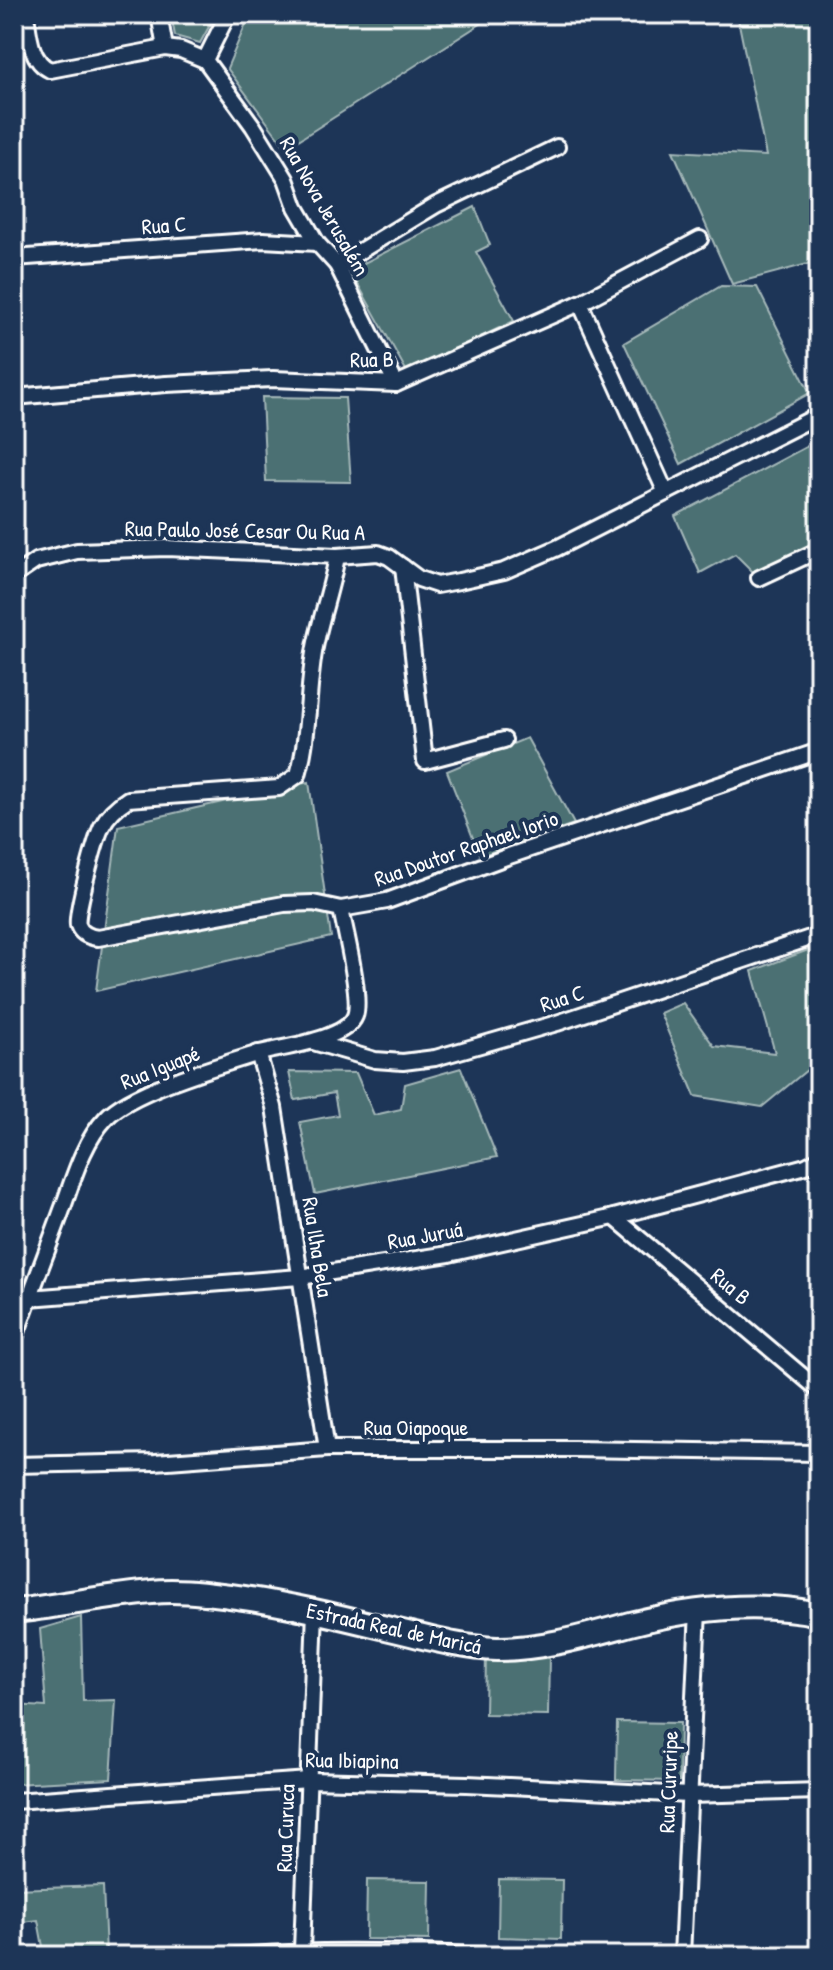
<svg xmlns="http://www.w3.org/2000/svg" width="833" height="1970" font-family="'Patrick Hand',sans-serif">
	<style>
		.green { fill: #4b7073; stroke: #a5b8b9; stroke-width: 2 }
		.lines { fill: none; stroke-linecap: round; stroke-linejoin: round }
		.street-casing { stroke: #fff; stroke-width: 20 }
		.secondary-casing { stroke: #fff; stroke-width: 28 }
		.street { stroke: #1d3557; stroke-width: 14 }
		.secondary { stroke: #1d3557; stroke-width: 22 }
		.labels { text-anchor: middle; stroke-width: 8; stroke-linejoin: round; paint-order: stroke }
		.street-label { font-size: 22px; fill: #fff; stroke: #1d3557 }
	</style>
	<rect width="100%" height="100%" fill="#1d3557"/>
	<filter id="ink" filterUnits="userSpaceOnUse"><feTurbulence type="fractalNoise" baseFrequency=".0125" numOctaves="2"/><feDisplacementMap in="SourceGraphic" scale="16" xChannelSelector="R" yChannelSelector="G"/><feConvolveMatrix kernelMatrix="1 2 1 2 8 2 1 2 1" color-interpolation-filters="sRGB"/></filter>
	<g filter="url(#ink)">
		<!-- green -->
		<g class="green">
			<path d="M171 14H216L200 43 175 36Z"/>
			<path d="M250 14H496L286 148 227 68Z"/>
			<path d="M737 14H819V261L732 284 673 151 766 156Z"/>
			<path d="M475 207 490 245 476 252 514 321 407 372 350 270Z"/>
			<path d="M721 286 757 287 810 393 681 464 624 343Z"/>
			<path d="M262 397 345 398 351 482 266 481Z"/>
			<path d="M819 440V541L753 572 735 554 700 573 675 516Z"/>
			<path d="M527 738 574 824 480 856 447 771Z"/>
			<path d="M309 782 331 937 96 991 118 826Z"/>
			<path d="M819 946V1060L762 1107 695 1096 660 1013 683 1003 714 1046 775 1053 752 971Z"/>
			<path d="M461 1068 497 1157 315 1194 300 1122 338 1115 334 1093 295 1100 289 1072 356 1073 374 1115 401 1109 405 1084Z"/>
			<path d="M81 1617 83 1701 116 1700 111 1779 14 1784V1705L46 1707 40 1629Z"/>
			<path d="M486 1655 549 1656 548 1715 485 1714Z"/>
			<path d="M617 1722 680 1723 679 1781 616 1780Z"/>
			<path d="M499 1879 562 1880 561 1939 498 1937Z"/>
			<path d="M367 1880 430 1881 429 1940 366 1939Z"/>
			<path d="M103 1886 106 1954 44 1952 38 1920 14 1923V1889Z"/>
		</g>
		<g class="lines">
			<defs>
				<g id="street">
					<path d="M26 14C29 34 30 61 50 70L165 48 181 50 205 60"/>
					<path d="M159 14 165 48"/>
					<path d="M228 14 205 60 253 126 286 179 296 207 317 243 337 265 396 384"/>
					<path d="M14 258 263 240 317 243"/>
					<path d="M337 265 436 205 557 147"/>
					<path d="M580 303 666 493"/>
					<path d="M14 397 166 384 273 379 396 384 580 303 700 239"/>
					<path d="M337 556C332 587 321 616 315 647 307 689 310 733 298 775L279 788 128 799C117 806 108 814 102 826 96 838 75 914 78 925 81 934 89 937 98 938L284 904 313 903 341 909 387 901 509 856 819 751"/>
					<path d="M403 567 425 761 504 740"/>
					<path d="M14 576 36 561 77 551 167 548 337 556 378 553 389 557 419 579 437 585 459 581 504 571 557 548 819 415"/>
					<path d="M759 578 819 550"/>
					<path d="M313 1042 375 1060 403 1062 435 1058 557 1023 819 935"/>
					<path d="M258 1053 274 1107 327 1449"/>
					<path d="M614 1217 819 1390"/>
					<path d="M29 1298 300 1277 449 1254 614 1217 806 1166 819 1159"/>
					<path d="M14 1341C29 1297 46 1254 62 1210 73 1180 83 1142 106 1118 131 1091 218 1066 256 1054 279 1047 345 1041 355 1016 362 998 345 930 341 909"/>
					<path d="M14 1465 155 1462 327 1449H574L819 1453"/>
					<path d="M14 1801 309 1780 467 1784 689 1795 819 1791"/>
					<path d="M302 1950 315 1611"/>
					<path d="M235 1956C320 1949 403 1951 489 1956"/>
					<path d="M682 1956 698 1610"/>
				</g>
				<path id="secondary" d="M14 1611C60 1606 106 1596 152 1592 177 1589 205 1593 230 1596 284 1603 337 1616 390 1629 425 1637 461 1648 497 1649 544 1649 589 1635 634 1623 695 1608 757 1601 819 1614"/>
			</defs>
			<!-- street casing -->
			<use href="#street" class="street-casing"/>
			<!-- secondary casing -->
			<use href="#secondary" class="secondary-casing"/>
			<!-- street -->
			<use href="#street" class="street"/>
			<!-- secondary -->
			<use href="#secondary" class="secondary"/>
		</g>
	</g>
	<g class="labels">
		<!-- street labels -->
		<g class="street-label">
			<text transform="translate(325 206) rotate(60)" y="8">Rua Nova Jerusalém</text>
			<text transform="translate(164 225) rotate(-4)" y="8">Rua C</text>
			<text transform="translate(372 359) rotate(-1)" y="8">Rua B</text>
			<text transform="translate(245 530) rotate(1)" y="8">Rua Paulo José Cesar Ou Rua A</text>
			<text transform="translate(466 848) rotate(-19)" y="8">Rua Doutor Raphael Iorio</text>
			<text transform="translate(562 998) rotate(-18)" y="8">Rua C</text>
			<text transform="translate(160 1067) rotate(-22)" y="8">Rua Iguapé</text>
			<text transform="translate(425 1235) rotate(-10)" y="8">Rua Juruá</text>
			<text transform="translate(318 1247) rotate(81)" y="8">Rua Ilha Bela</text>
			<text transform="translate(731 1286) rotate(40)" y="8">Rua B</text>
			<text x="416" y="1435">Rua Oiapoque</text>
			<text transform="translate(394 1628) rotate(12)" y="8">Estrada Real de Maricá</text>
			<text transform="translate(352 1760) rotate(1)" y="8">Rua Ibiapina</text>
			<text transform="translate(668 1782) rotate(-88)" y="8">Rua Cururipe</text>
			<text transform="translate(285 1828) rotate(-88)" y="8">Rua Curuca</text>
		</g>
	</g>
	<!-- margin -->
	<rect width="833" height="1970" fill="none" stroke="#1d3557" stroke-width="48"/>
	<rect x="24" y="24" width="785" height="1922" fill="none" stroke="#fff" stroke-width="3" filter="url(#ink)"/>
</svg>
